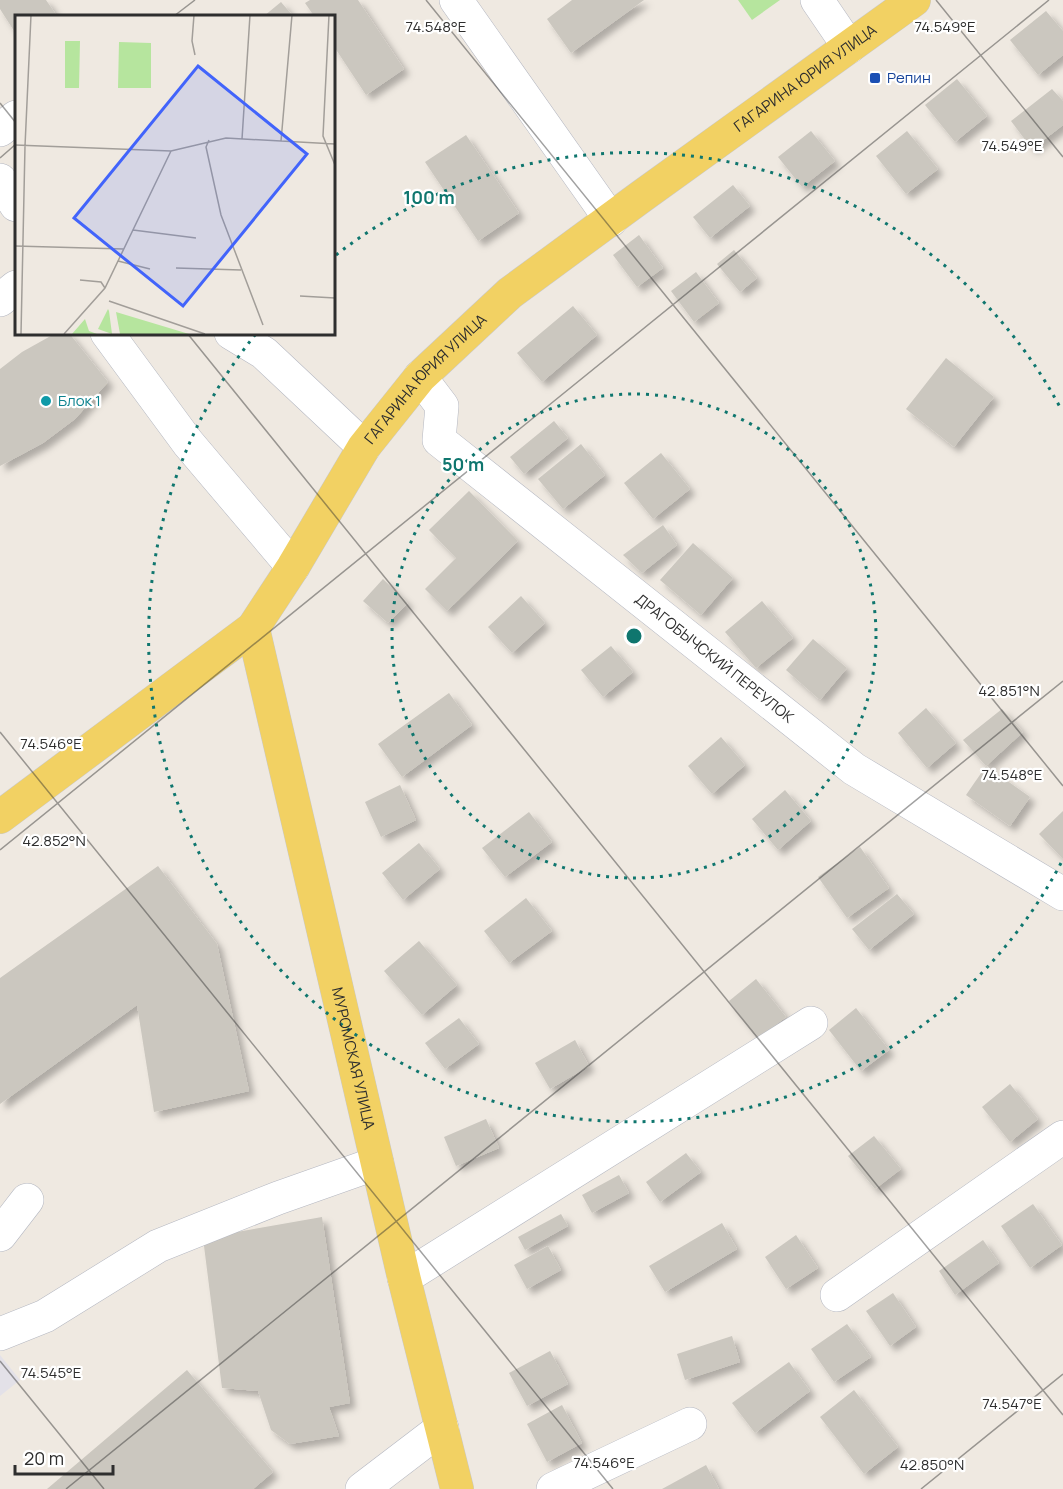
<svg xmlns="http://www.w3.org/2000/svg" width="1063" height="1489" font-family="Manrope,sans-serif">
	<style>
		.industrial { fill: #e3e1e8 }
		.green { fill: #b6e59e }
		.building { fill: #cbc7bf; filter: url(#shadow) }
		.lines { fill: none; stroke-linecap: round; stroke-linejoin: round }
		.minor-casing { stroke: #b4b7c1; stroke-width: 34 }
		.major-casing { stroke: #c9c9c9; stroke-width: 34 }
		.minor { stroke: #fff; stroke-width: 33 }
		.major { stroke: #f2d163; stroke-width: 33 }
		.ticks { fill: none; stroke: #2e2e2e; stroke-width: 1.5; stroke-opacity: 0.45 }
		.ring { fill: none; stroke: #0f766e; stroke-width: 3; stroke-dasharray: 3 6 }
		.transit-dot { fill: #1a4fb4; stroke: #fff; stroke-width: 2 }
		.culture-dot { fill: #0f9aa8; stroke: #fff; stroke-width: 2 }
		.labels { text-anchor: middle; stroke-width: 4.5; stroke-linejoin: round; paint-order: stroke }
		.street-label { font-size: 15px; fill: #2e2e2e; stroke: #fff }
		.transit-label { font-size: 15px; fill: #164399; stroke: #fff; text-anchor: start }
		.culture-label { font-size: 15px; fill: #0d838f; stroke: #fff; text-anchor: start }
		.inset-road { fill: none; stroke: #a29e99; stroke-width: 1.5 }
		.view { fill: #4264fb; fill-opacity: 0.15; stroke: #4264fb; stroke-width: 3 }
		.inset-edge { fill: none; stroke: #2e2e2e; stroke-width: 3 }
		.ticks-label { font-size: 15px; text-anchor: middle; fill: #2e2e2e; stroke: #fff; stroke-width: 4.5; stroke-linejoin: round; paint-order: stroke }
		.centre { fill: #0f766e; stroke: #fff; stroke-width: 3 }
		.ring-label { font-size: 18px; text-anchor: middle; font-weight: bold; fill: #0f766e; stroke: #fff; stroke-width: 4.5; stroke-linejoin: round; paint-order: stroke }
	</style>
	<defs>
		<filter id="shadow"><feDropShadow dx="5.5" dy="5.5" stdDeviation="3" flood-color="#0004"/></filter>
	</defs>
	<rect width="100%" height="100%" fill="#efe9e1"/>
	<!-- industrial -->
	<path class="industrial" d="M0 1355 20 1380 0 1396Z"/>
	<!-- green -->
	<path class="green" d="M738 0H780L752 20Z"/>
	<!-- building -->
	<g class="building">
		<path d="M0 0H46L57 16H16V34L0 9Z"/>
		<path d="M310 0H358L404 69 366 95 333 45V16H314L305 3Z"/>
		<path d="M572 0H644L571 53 547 19Z"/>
		<path d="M281 2 293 16H264Z"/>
		<path d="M1046 11 1063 31V55L1038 75 1010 40Z"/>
		<path d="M957 79 987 116 955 142 925 105Z"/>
		<path d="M1052 89 1063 101V125L1032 149 1011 121Z"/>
		<path d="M811 131 835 161 802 187 778 157Z"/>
		<path d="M907 131 938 169 906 194 876 156Z"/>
		<path d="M466 135 519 213 478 241 425 162Z"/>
		<path d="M733 185 750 206 710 238 693 217Z"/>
		<path d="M639 235 663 268 637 287 613 255Z"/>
		<path d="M734 250 757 278 740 292 717 264Z"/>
		<path d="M696 272 719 303 694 322 671 291Z"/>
		<path d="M573 306 597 335 542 382 517 353Z"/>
		<path d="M56 333H69L108 382 75 419 43 443 0 466V369L22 352Z"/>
		<path d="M946 358 994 397 954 447 906 409Z"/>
		<path d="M554 421 568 438 524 474 510 457Z"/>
		<path d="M581 444 605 475 563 509 538 479Z"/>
		<path d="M661 453 690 489 653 519 624 483Z"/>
		<path d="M469 491 518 541 447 611 425 589 456 558 429 530Z"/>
		<path d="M663 525 677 545 642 573 623 555Z"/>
		<path d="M693 543 733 578 701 615 660 580Z"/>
		<path d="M383 579 408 603 388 623 363 601Z"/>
		<path d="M521 596 545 623 512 653 488 627Z"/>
		<path d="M762 601 793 638 756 668 725 632Z"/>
		<path d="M813 639 847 668 820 700 786 670Z"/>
		<path d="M611 646 633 672 603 697 581 670Z"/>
		<path d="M449 693 472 725 402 777 378 744Z"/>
		<path d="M926 708 956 743 927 768 898 733Z"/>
		<path d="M1002 709 1023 732 986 766 963 740Z"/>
		<path d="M721 737 745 765 712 794 688 766Z"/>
		<path d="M986 766 1030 797 1010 826 966 795Z"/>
		<path d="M400 785 416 820 381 837 365 802Z"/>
		<path d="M785 790 811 821 778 850 752 819Z"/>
		<path d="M1063 811V859L1039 834Z"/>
		<path d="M529 812 552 842 505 877 482 848Z"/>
		<path d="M419 843 440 869 403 900 382 873Z"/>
		<path d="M860 847 889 888 847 918 818 877Z"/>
		<path d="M158 866 217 944 249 1091 154 1112 137 1005 0 1104V978Z"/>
		<path d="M897 894 914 914 869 950 852 929Z"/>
		<path d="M526 898 552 931 509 963 484 931Z"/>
		<path d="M419 941 457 985 422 1015 384 971Z"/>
		<path d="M756 979 786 1017 758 1038 729 1001Z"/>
		<path d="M856 1008 889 1050 861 1071 829 1030Z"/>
		<path d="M459 1018 479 1044 445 1069 425 1043Z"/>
		<path d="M575 1040 589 1066 550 1089 535 1063Z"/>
		<path d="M1010 1084 1038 1119 1010 1142 982 1107Z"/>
		<path d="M486 1119 499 1148 456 1166 444 1137Z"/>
		<path d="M874 1136 901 1169 875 1189 848 1156Z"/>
		<path d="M686 1153 701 1172 660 1202 646 1182Z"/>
		<path d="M619 1175 629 1193 592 1213 582 1195Z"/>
		<path d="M1033 1204 1062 1245 1030 1268 1001 1226Z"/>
		<path d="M561 1214 568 1226 525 1250 518 1237Z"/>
		<path d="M322 1217 350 1403 329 1407 339 1436 290 1444 271 1430 258 1391 222 1388 203 1238Z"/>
		<path d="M722 1223 737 1249 665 1292 649 1266Z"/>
		<path d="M796 1235 818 1268 786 1289 765 1257Z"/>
		<path d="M983 1240 999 1263 955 1295 939 1271Z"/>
		<path d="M548 1246 561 1270 527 1289 514 1265Z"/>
		<path d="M893 1293 916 1327 890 1346 866 1311Z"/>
		<path d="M847 1324 871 1357 834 1382 811 1349Z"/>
		<path d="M732 1336 740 1362 685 1380 677 1354Z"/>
		<path d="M550 1351 568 1384 527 1406 509 1373Z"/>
		<path d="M789 1362 810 1391 755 1433 732 1403Z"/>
		<path d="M187 1370 273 1472 253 1489H47Z"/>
		<path d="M854 1390 898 1447 864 1474 820 1417Z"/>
		<path d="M562 1405 582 1443 547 1462 527 1424Z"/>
		<path d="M706 1465 719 1489H662Z"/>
	</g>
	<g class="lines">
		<defs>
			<g id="minor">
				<path d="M456 0 611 220"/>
				<path d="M817 0 849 47"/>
				<path d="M0 130 16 117"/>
				<path d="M0 180 16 205"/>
				<path d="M0 300 16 287"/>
				<path d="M107 333 188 443 293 567"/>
				<path d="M231 333 264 353 364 447"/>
				<path id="s1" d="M420 377 442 406 439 440 854 769 1063 894"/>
				<path d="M0 1235 27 1200"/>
				<path d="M404 1278 811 1023"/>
				<path d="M837 1295 1063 1137"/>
				<path d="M0 1334 45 1316 158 1246 278 1198 377 1163"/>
				<path d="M362 1489 442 1428"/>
				<path d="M553 1489 690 1424"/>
			</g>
			<g id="major">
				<path id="s2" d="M253 628 404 1278 457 1489"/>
				<path id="s3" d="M0 817 253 628 293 567 364 447 420 377 510 293 642 196 914 0"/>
			</g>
		</defs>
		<!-- minor casing -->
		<use href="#minor" class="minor-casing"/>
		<!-- major casing -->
		<use href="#major" class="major-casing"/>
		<!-- minor -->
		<use href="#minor" class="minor"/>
		<!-- major -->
		<use href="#major" class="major"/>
	</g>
	<!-- ticks -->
	<path class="ticks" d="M426 0 1063 786M936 0 1063 157M174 16 195 0M0 103 16 123M0 158 16 144M187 333 1063 1415M0 732 613 1489M0 850 1049 0M0 1361 104 1489M66 1489 1063 681M921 1489 1063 1374"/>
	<!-- distance rings -->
	<g class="ring">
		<circle cx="634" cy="636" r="242"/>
		<path d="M1061 863A484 484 0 1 1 255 335M336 255A484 484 0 0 1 1061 409"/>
	</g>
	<!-- markers -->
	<rect class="transit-dot" x="869" y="72" width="12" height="12" rx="3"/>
	<circle class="culture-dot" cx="46" cy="401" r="6"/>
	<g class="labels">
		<!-- street labels -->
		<g class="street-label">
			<text dy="5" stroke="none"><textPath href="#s3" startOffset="1106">ГАГАРИНА ЮРИЯ УЛИЦА</textPath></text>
			<text dy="5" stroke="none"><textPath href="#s3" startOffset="620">ГАГАРИНА ЮРИЯ УЛИЦА</textPath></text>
			<text dy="5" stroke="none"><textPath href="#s1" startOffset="422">ДРАГОБЫЧСКИЙ ПЕРЕУЛОК</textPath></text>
			<text dy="5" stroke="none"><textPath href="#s2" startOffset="442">МУРОМСКАЯ УЛИЦА</textPath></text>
		</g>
		<!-- transit labels -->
		<g class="transit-label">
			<text x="887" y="83">Репин</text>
		</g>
		<!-- culture labels -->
		<g class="culture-label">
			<text x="58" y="406">Блок 1</text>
		</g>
	</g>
	<!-- overview -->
	<g transform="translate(15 15)">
		<rect width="320" height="320" fill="#efe9e1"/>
		<path d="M50 26H65L64 73H50ZM104 27 136 28V73H103ZM93 294 94 296 97 319 83 314ZM101 297 174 319H105ZM70 304 74 316 82 319H57Z" fill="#b6e59e"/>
		<path class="inset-road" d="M179 0 177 26 180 40M314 0 308 121 320 150M227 124 235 0M194 125 191 132 206 200 248 310M266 126 277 0M0 130 156 136 211 123 320 129M10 131 16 0M118 215 181 223M0 231 109 234M103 246 135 254M161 253 226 255M65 265 86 267 90 273M285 281 320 283M94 286 190 319M6 319 10 131M49 319 90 273 156 136"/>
		<path class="view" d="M183 51 292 139 168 291 59 203Z"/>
		<rect width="320" height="320" class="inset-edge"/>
	</g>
	<g class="ticks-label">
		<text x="436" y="32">74.548°E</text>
		<text x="945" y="32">74.549°E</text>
		<text x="1012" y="151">74.549°E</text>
		<text x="1009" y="696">42.851°N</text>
		<text x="51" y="749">74.546°E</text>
		<text x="1012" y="780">74.548°E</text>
		<text x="54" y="846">42.852°N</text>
		<text x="51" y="1378">74.545°E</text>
		<text x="1012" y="1409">74.547°E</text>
		<text x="604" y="1468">74.546°E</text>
		<text x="932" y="1470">42.850°N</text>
	</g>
	<circle cx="634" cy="636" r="9" class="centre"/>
	<g class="ring-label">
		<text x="429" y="204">100 m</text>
		<text x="463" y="471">50 m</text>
	</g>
	<!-- scale -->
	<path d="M15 1465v9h98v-9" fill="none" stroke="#2e2e2e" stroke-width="3"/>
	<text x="24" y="1465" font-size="18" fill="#2e2e2e" stroke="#ffffff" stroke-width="4.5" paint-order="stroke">20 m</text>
</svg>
